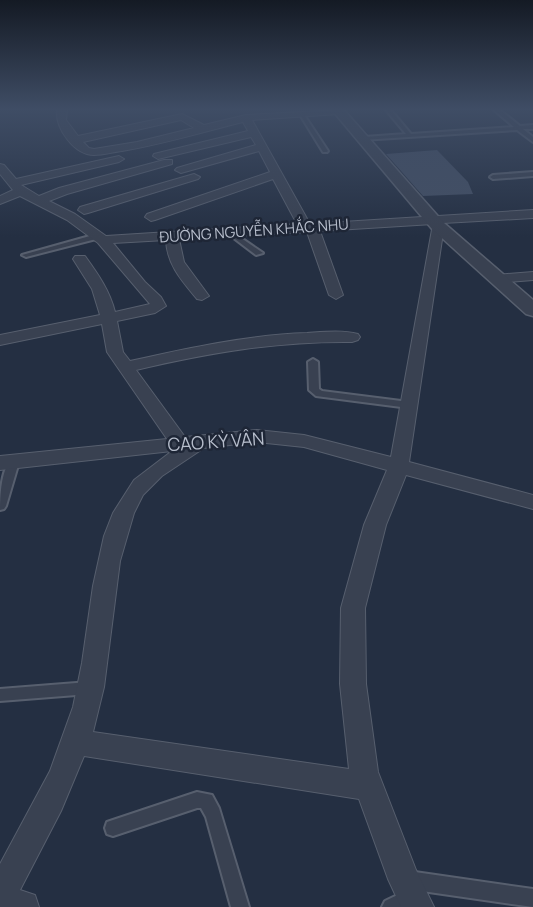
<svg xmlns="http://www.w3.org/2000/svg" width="533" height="907" font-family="Manrope,sans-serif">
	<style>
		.building { fill: #434f64 }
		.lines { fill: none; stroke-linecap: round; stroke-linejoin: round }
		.service-casing { stroke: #575f6e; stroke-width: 4 }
		.minor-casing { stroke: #575f6e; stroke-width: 2 }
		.tertiary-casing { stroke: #575f6e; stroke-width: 3 }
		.service { fill: #394151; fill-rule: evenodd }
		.minor { fill: #394151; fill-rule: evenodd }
		.tertiary { fill: #394151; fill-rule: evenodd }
		.labels { text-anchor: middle; stroke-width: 5; stroke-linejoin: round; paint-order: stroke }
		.far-street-label { font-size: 15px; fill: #b6bdcb; stroke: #1e2636 }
		.street-label { font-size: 18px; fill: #b6bdcb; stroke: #1e2636 }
	</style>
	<rect width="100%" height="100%" fill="#242f42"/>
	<!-- building -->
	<path class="building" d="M437 150 468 182 473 194 423 196 386 154Z"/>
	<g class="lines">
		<defs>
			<g id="service">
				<path d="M386 110H391L411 134 514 127 494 110H500L520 126 533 125V129H523L533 137V142L517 130 362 140V138L364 137 406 134Z"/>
				<path d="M299 113H303L328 151 327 152H323Z"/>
				<path d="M533 172V176L493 179 490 177 493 175Z"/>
				<path d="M227 231H231L263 253 256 255 227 233Z"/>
				<path d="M97 234 101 236 100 238 26 257 22 255Z"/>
				<path d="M313 359 318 362 319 389 322 391 409 402 414 405 409 408 316 396 309 390 308 362Z"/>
				<path d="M14 458 19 462 6 506 4 509 0 510C0 497 1 465 14 458Z"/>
				<path d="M89 682 94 684 96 688 94 692 89 694 0 701V689Z"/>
				<path d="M197 792 212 795 219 808 249 907H231L206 817 201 808H197L113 836 107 834 105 828 107 822Z"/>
				<path d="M408 871 533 889V907L408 889 402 886 399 880 402 874Z"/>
				<path d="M410 889 416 892 419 898 416 904 410 907H382L385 901Z"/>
			</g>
			<g id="minor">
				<path d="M57 110H67L66 120 78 136 182 114 204 125 246 115 343 110 342 113 339 114 252 120 310 224 533 210V218L443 223 444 226 409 462 533 495V509L406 475 386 525 365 608 366 684 378 772 416 870 434 907H401L388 879 359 799 84 756 61 811 20 890 35 895 39 907H0V864L50 771 73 707 82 663 93 586 104 536 113 513 134 480 172 451 0 470V456L167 439 107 352 102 324 0 345V335L100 315 92 289 73 259 75 256H85C98 274 110 291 115 312L150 304 98 243 67 220 20 196 0 204V196L13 190 0 174V164L4 165 16 179 119 156 124 159 119 162 21 185 39 196 59 188 164 160H172V164L67 194 49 201 75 214 106 236 297 224 273 179 155 220 151 221 145 217 147 214 270 172 259 151 181 173 175 170 177 168 256 145 251 137 158 159 153 156 154 154 248 131 243 122C203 132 163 144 122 151 113 152 103 155 94 155 74 155 55 128 57 110ZM181 120 194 128 137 142 94 149 89 148 83 142ZM433 224 391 457 304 435 257 430 185 437 136 370C208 353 278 341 352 342L358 340 360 337 358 334C342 330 323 332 307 333 247 335 188 348 130 361L123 352 117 321 155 313 166 306 161 297 145 282 113 243 166 240C167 265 182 281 197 299L202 300 209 296 184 262 179 239 307 232 329 295 336 299 343 295 320 231ZM257 442 304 447 387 470 364 525 341 608 340 684 349 769 93 732 104 687 120 561 134 513 143 495 162 476 204 448Z"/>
				<path d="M194 174 200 177 198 179 88 213 84 214 78 210 80 207Z"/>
				<path d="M533 272V280L496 283 489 279 496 275Z"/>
			</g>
			<path id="tertiary" d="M332 110H344L444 223 533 300V316L526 314 432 229Z"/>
		</defs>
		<!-- service casing -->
		<use href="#service" class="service-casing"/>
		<!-- minor casing -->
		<use href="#minor" class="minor-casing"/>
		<!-- tertiary casing -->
		<use href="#tertiary" class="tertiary-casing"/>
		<!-- service -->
		<use href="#service" class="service"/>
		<!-- minor -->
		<use href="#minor" class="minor"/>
		<!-- tertiary -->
		<use href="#tertiary" class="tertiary"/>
	</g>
	<!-- sky -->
	<linearGradient id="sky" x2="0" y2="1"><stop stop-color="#141a24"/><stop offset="0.46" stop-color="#3f4d65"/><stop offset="1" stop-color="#3f4d65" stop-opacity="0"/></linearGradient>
	<rect width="533" height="237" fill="url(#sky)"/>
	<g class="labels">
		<!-- far-street labels -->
		<g class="far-street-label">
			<text transform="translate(254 231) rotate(-4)" y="5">ĐƯỜNG NGUYỄN KHẮC NHU</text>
		</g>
		<!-- street labels -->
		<g class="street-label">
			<text transform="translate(216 442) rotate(-4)" y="6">CAO KỲ VÂN</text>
		</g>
	</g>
</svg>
